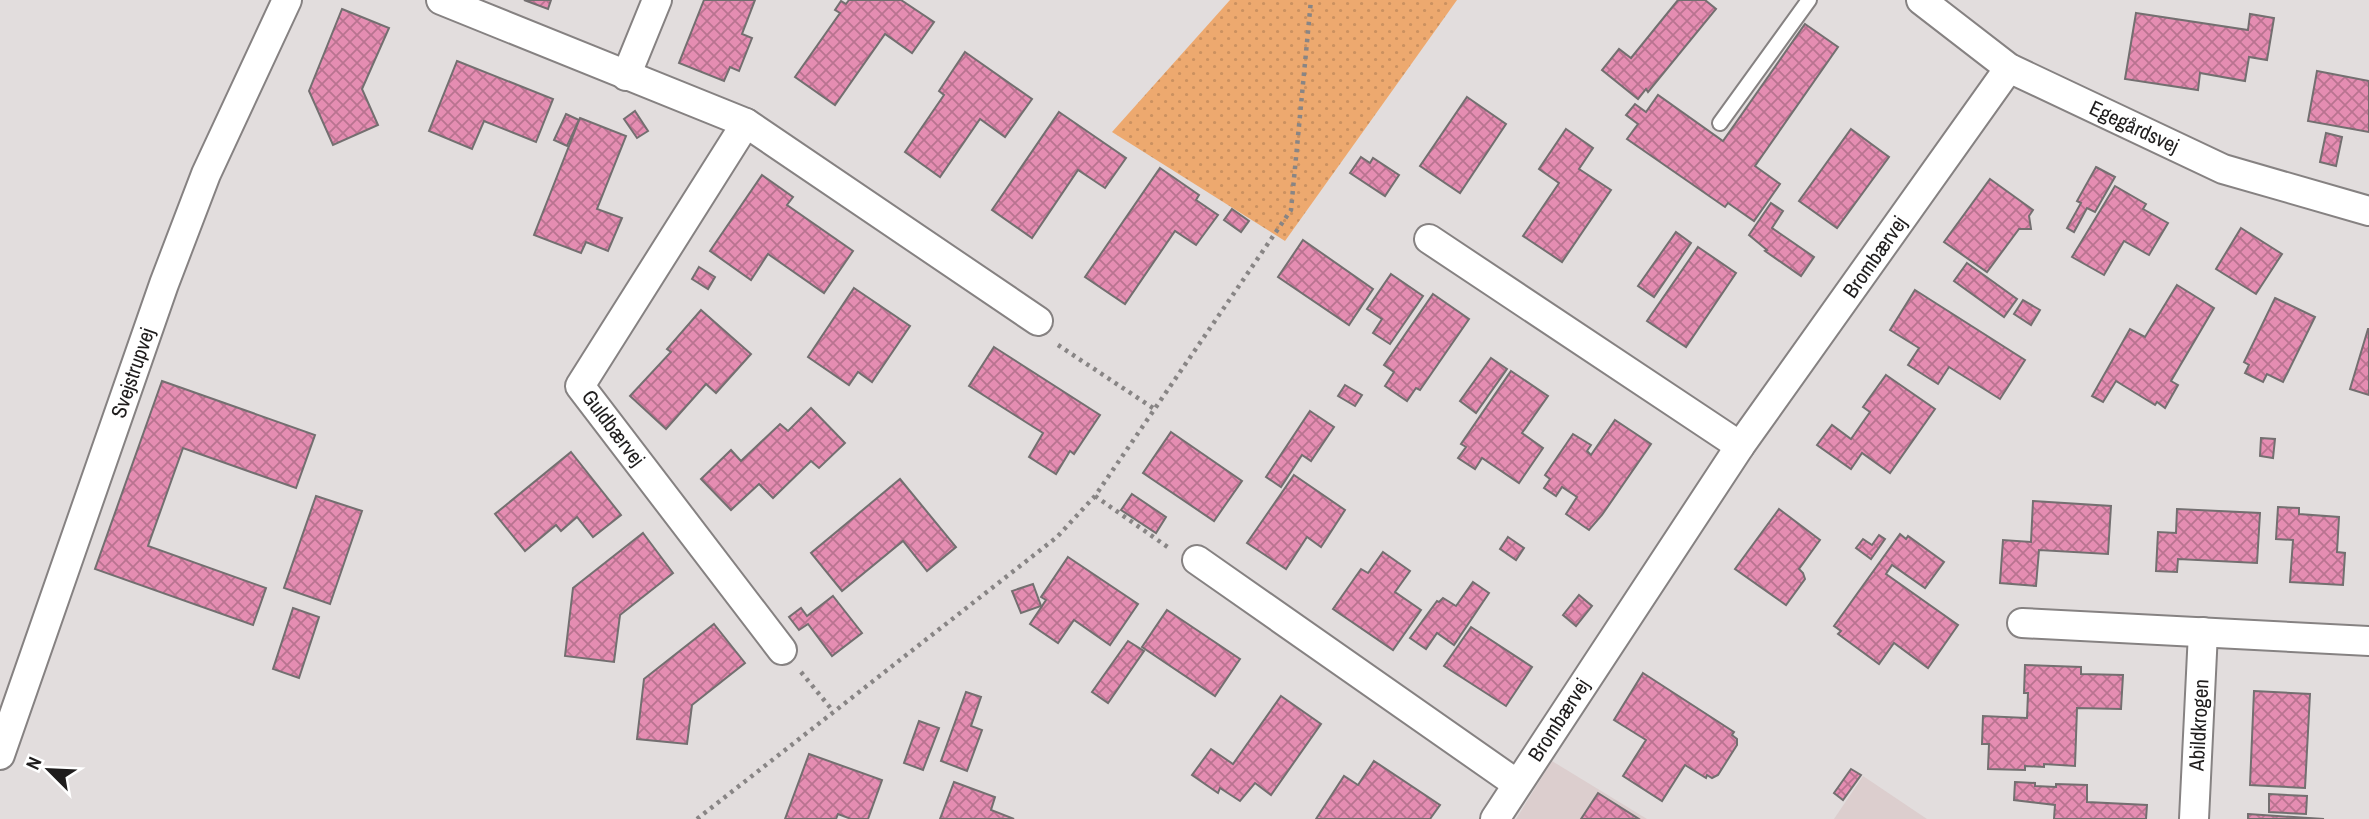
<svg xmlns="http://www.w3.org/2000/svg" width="2369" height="819" font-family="'Archivo Narrow',sans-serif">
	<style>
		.built { fill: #dccece }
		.grass { fill: url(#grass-dots) }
		.building { fill: url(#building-cross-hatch); stroke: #736f70; stroke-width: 2 }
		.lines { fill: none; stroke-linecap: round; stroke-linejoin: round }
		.service-casing { stroke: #868282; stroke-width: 18 }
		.minor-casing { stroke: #868282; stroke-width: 32 }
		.path { stroke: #888585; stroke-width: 4.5; stroke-dasharray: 3.5 5; stroke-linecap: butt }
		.service { stroke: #fff; stroke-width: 14 }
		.minor { stroke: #fff; stroke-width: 28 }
		.labels { text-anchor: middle; stroke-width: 5; stroke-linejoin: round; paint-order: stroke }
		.street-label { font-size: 21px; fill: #1f1d1d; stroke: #fff }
	</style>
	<defs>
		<pattern id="grass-dots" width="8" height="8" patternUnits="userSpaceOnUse" patternTransform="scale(1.75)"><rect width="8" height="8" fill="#eda96f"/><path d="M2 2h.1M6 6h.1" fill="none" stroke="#cb9160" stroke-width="1.8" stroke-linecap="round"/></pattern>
		<pattern id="building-cross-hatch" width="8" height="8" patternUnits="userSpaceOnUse" patternTransform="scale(1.75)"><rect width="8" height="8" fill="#e58db2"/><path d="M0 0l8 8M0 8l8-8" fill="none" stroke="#b97390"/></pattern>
	</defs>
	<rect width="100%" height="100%" fill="#e2dddd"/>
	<!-- built -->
	<g class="built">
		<path d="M1552 761 1647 819H1516Z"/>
		<path d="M1863 776 1927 819H1834Z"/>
	</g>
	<!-- grass -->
	<path class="grass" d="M1230 0H1457L1285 241 1112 132Z"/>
	<!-- building -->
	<g class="building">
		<path d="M524 0H551L548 9Z"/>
		<path d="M704 0H755L742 34 752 38 739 71 730 67 724 81 679 63Z"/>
		<path d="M849 0H901L934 22 912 53 885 34 835 105 795 77 840 13 835 10 841 1 846 4Z"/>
		<path d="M1678 0H1705L1716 9 1648 92 1646 89 1638 99 1602 70 1619 49 1631 58Z"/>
		<path d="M342 9 389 28 362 89 378 125 333 145 309 91Z"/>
		<path d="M2136 13 2248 30 2250 14 2274 18 2267 60 2249 57 2245 81 2200 73 2198 90 2125 79Z"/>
		<path d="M1805 24 1838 47 1755 166 1780 184 1754 221 1728 203 1725 207 1627 139 1638 124 1626 115 1635 104 1646 112 1658 95 1723 141Z"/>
		<path d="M965 52 1032 99 1005 137 980 119 940 177 905 152 944 95 939 91Z"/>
		<path d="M457 61 553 99 536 142 484 121 472 149 429 131Z"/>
		<path d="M2317 71 2369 81V132L2308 121Z"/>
		<path d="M1467 97 1506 124 1460 193 1420 166Z"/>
		<path d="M635 111 648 131 637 138 624 119Z"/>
		<path d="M1059 112 1126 158 1105 188 1078 170 1032 238 992 210Z"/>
		<path d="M566 114 579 120 567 146 554 140Z"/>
		<path d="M580 118 626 136 597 209 622 218 608 251 586 242 581 253 534 235Z"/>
		<path d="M1566 129 1593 148 1579 169 1611 190 1562 262 1523 236 1559 183 1539 169Z"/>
		<path d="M1851 129 1889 157 1837 228 1799 201Z"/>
		<path d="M2326 133 2342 137 2336 166 2320 162Z"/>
		<path d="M1361 157 1370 163 1373 158 1399 175 1385 196 1350 173Z"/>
		<path d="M2096 167 2115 177 2095 212 2087 208 2074 232 2067 228 2081 203 2077 201Z"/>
		<path d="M1160 168 1199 195 1196 200 1218 215 1196 245 1175 231 1125 304 1085 277Z"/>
		<path d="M762 175 793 197 787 205 853 251 824 293 768 254 751 280 710 251Z"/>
		<path d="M1990 179 2033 210 2029 216 2031 229H2019L1987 272 1944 242Z"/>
		<path d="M2115 186 2146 204 2143 209 2168 223 2149 255 2124 241 2104 275 2072 257Z"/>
		<path d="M1771 203 1783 211 1772 228 1814 257 1801 276 1765 251 1767 250 1749 235Z"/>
		<path d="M1232 209 1249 221 1241 232 1224 220Z"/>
		<path d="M2241 228 2282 254 2256 294 2216 269Z"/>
		<path d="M1676 232 1691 243 1654 297 1638 286Z"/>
		<path d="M1303 240 1373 289 1349 325 1278 277Z"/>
		<path d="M1698 247 1736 273 1686 347 1647 321Z"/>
		<path d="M1967 263 2017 299 2004 317 1954 281Z"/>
		<path d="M699 267 715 277 708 289 692 279Z"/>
		<path d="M1391 274 1423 296 1390 344 1373 333 1382 319 1367 309Z"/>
		<path d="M2177 285 2214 308 2171 381 2178 385 2165 408 2157 402 2155 405 2116 381 2103 402 2092 396 2130 329 2145 337Z"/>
		<path d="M854 288 910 326 872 382 858 372 849 385 808 357Z"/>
		<path d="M1915 290 2025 360 2000 399 1949 367 1938 384 1908 365 1919 348 1890 330Z"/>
		<path d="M1433 294 1469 319 1420 390 1416 388 1407 401 1385 386 1394 372 1384 365Z"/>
		<path d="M2275 298 2315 317 2283 382 2267 374 2263 382 2245 373 2249 365 2244 362Z"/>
		<path d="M2023 300 2040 310 2031 325 2014 314Z"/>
		<path d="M701 310 751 354 716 393 706 384 666 429 630 396 671 352 667 349Z"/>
		<path d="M2368 329H2369V395L2350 389Z"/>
		<path d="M994 347 1100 415 1074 454 1070 451 1056 474 1029 457 1043 433 969 386Z"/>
		<path d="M1491 358 1507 369 1476 413 1460 401Z"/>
		<path d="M1511 371 1548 396 1522 433 1543 448 1519 483 1482 458 1475 469 1458 458 1466 447 1461 444Z"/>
		<path d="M1886 375 1935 409 1890 473 1862 453 1851 469 1817 445 1832 425 1851 439 1870 412 1863 407Z"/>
		<path d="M162 381 315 435 296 488 183 448 148 546 266 588 253 625 95 569Z"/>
		<path d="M1345 385 1362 395 1355 406 1338 396Z"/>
		<path d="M811 408 845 443 819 468 811 461 773 498 759 484 731 510 701 479 731 450 741 461 780 424 788 431Z"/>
		<path d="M1310 411 1334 427 1311 461 1302 455 1281 487 1266 477Z"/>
		<path d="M1615 420 1651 444 1602 515 1589 530 1566 514 1577 497 1562 487 1556 496 1544 488 1550 479 1545 475 1573 434 1591 445 1587 451 1591 455Z"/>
		<path d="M1171 432 1242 481 1214 521 1143 473Z"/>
		<path d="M2261 438 2275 439 2273 458 2260 456Z"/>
		<path d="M571 452 621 515 593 537 577 517 561 531 556 525 525 551 495 514Z"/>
		<path d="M1294 475 1345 510 1321 547 1307 537 1286 569 1247 543Z"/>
		<path d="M900 479 956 547 927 571 903 541 842 591 811 553Z"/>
		<path d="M1132 494 1166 517 1156 533 1121 510Z"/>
		<path d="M316 496 362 511 330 604 284 588Z"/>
		<path d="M2033 501 2111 506 2108 554 2039 550 2036 586 2000 583 2003 540 2031 542Z"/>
		<path d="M2278 507 2299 508V514L2339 517 2337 552 2345 553 2343 585 2290 582 2293 540 2276 539Z"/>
		<path d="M1779 509 1820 540 1799 569 1803 573 1805 579 1786 605 1735 569Z"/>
		<path d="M2177 509 2260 513 2257 563 2178 559 2177 572 2156 571 2158 532 2176 533Z"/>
		<path d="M643 533 673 573 620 615 614 662 565 656 573 588Z"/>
		<path d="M1900 534 1906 539 1908 536 1944 562 1925 588 1892 565 1886 574 1958 625 1928 668 1894 643 1879 664 1838 634 1841 631 1834 626Z"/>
		<path d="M1879 535 1885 539 1871 559 1856 548 1863 539 1872 545Z"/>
		<path d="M1508 537 1524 548 1516 560 1500 549Z"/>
		<path d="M1383 552 1410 571 1395 592 1421 610 1393 650 1333 609 1361 569 1368 573Z"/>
		<path d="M1068 557 1138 604 1110 645 1074 620 1058 643 1030 624 1046 600 1041 597Z"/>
		<path d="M1473 582 1489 593 1454 645 1437 633 1426 649 1410 638 1437 601 1439 602 1443 598 1456 606Z"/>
		<path d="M1033 584 1041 606 1021 613 1012 591Z"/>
		<path d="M1579 595 1592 606 1576 626 1563 615Z"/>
		<path d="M833 596 862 633 832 656 808 624 799 630 789 617 801 608 807 616Z"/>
		<path d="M293 608 319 617 299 678 273 669Z"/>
		<path d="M1167 610 1240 659 1215 696 1142 647Z"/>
		<path d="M714 624 745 663 692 705 687 744 637 739 644 679Z"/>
		<path d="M1471 627 1532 667 1506 706 1444 666Z"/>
		<path d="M1128 641 1144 651 1108 703 1092 692Z"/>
		<path d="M2025 665 2081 667V674L2123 675 2121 709 2077 708 2075 766 2044 764V767L2025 766V770L1988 769 1989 744H1982L1983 716 2027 718 2028 693H2024Z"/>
		<path d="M1643 673 1734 732 1732 735 1737 739V745L1718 775 1712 778 1707 775 1706 778 1685 765 1662 801 1623 776 1646 740 1614 720Z"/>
		<path d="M2254 691 2310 694 2305 788 2250 785Z"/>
		<path d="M966 692 981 697 971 726 982 730 967 771 941 761Z"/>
		<path d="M1281 696 1321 724 1271 795 1255 783 1240 801 1220 788 1218 793 1192 775 1211 749 1233 764Z"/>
		<path d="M919 721 939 728 923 770 904 763Z"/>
		<path d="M809 754 882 780 868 819H851L838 814 836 819H785Z"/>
		<path d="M1374 761 1440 805 1430 819H1316L1344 776 1358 785Z"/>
		<path d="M1851 769 1861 775 1843 800 1834 793Z"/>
		<path d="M954 782 995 797 991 810 1014 819H940Z"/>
		<path d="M2015 782 2035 783V786L2056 787V784L2087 785V802L2147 805 2146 819H2054L2055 805 2014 800Z"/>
		<path d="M1598 793 1639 819H1581Z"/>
		<path d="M2269 794 2307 796 2306 814 2269 812Z"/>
		<path d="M2248 814 2324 819H2248Z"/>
	</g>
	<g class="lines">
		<defs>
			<path id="service" d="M1720 123 1809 0"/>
			<g id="minor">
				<path d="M441 0 746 123 1038 321"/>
				<path d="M1921 0 2009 68 2223 169 2369 211"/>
				<path d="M626 76 657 0"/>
				<path d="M746 123 580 386 782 650"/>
				<path d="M1429 239 1740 446"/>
				<path d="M1197 560 1517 784"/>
				<path d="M2022 623 2369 641"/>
				<path d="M0 755 164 284 206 174 287 0"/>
				<path d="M1495 819 1740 446 2009 68"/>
				<path d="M2194 819 2203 632"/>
			</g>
		</defs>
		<!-- service casing -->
		<use href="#service" class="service-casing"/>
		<!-- minor casing -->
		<use href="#minor" class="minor-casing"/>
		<!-- path -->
		<g class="path">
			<path d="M1058 345 1153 408"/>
			<path d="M1095 496 1169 548"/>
			<path d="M801 672 833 711"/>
			<path d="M697 819 1057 537 1095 496 1291 210 1311 0"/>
		</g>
		<!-- service -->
		<use href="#service" class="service"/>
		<!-- minor -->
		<use href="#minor" class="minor"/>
	</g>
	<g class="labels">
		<!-- street labels -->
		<g class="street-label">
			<text transform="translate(2134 127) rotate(25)" y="7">Egegårdsvej</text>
			<text transform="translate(1875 257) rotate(-55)" y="7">Brombærvej</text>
			<text transform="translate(133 373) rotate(-71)" y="7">Svejstrupvej</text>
			<text transform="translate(613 428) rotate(53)" y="7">Guldbærvej</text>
			<text transform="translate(1559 720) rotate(-57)" y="7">Brombærvej</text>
			<text transform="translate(2199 725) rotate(-87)" y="7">Abildkrogen</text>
		</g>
	</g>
	<!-- north arrow -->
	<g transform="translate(49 770) rotate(294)" stroke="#ffffff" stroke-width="5" paint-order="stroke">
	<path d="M0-5L12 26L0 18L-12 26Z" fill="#1f1d1d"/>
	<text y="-10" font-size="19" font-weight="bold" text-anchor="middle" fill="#1f1d1d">N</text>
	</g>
</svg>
